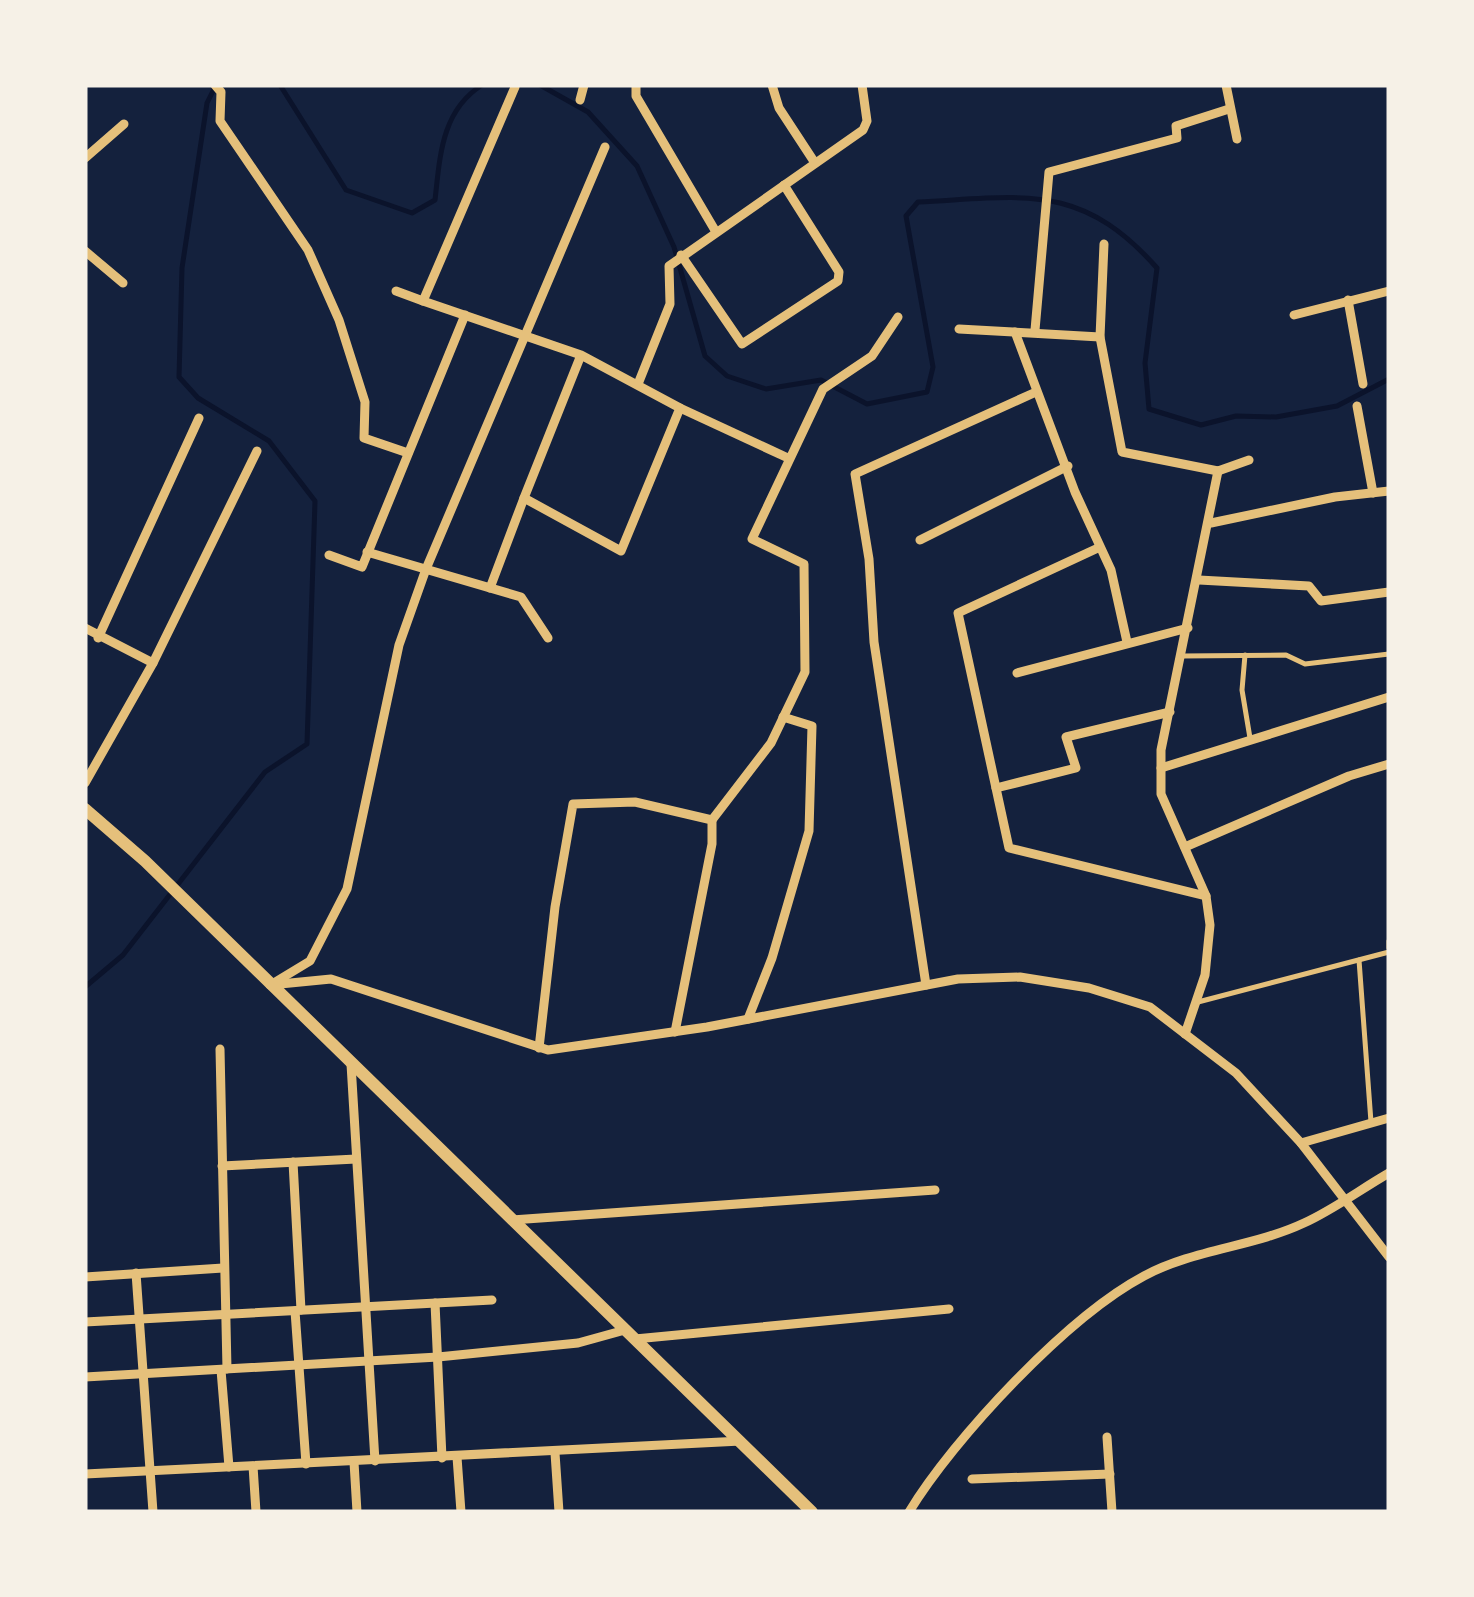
<svg xmlns="http://www.w3.org/2000/svg" width="1474" height="1597" font-family="Roboto,sans-serif">
	<style>
		.lines { fill: none; stroke-linecap: round; stroke-linejoin: round }
		.stream { stroke: #0b132b; stroke-width: 5 }
		.service { stroke: #e5c07b; stroke-width: 5 }
		.minor { stroke: #e5c07b; stroke-width: 9 }
		.secondary { stroke: #e5c07b; stroke-width: 12 }
	</style>
	<rect width="100%" height="100%" fill="#14213d"/>
	<g class="lines">
		<!-- stream -->
		<g class="stream">
			<path d="M280 85 346 190 412 213 435 200C440 157 441 111 482 85"/>
			<path d="M540 85 588 112 637 166 674 247 705 356 727 376 766 389 821 380 867 404 927 392 933 367 906 216 918 202C1023 197 1080 181 1157 268L1145 363 1149 409 1201 425 1236 416 1276 417 1337 406 1389 379"/>
			<path d="M85 987 123 955 265 772 307 744 315 501 269 441 198 398 179 377 182 268 207 103 215 87"/>
		</g>
		<!-- service -->
		<g class="service">
			<path d="M1245 655 1242 690 1250 738"/>
			<path d="M1182 656 1286 655 1305 664 1389 654"/>
			<path d="M1389 941V948"/>
			<path d="M1359 960 1371 1122"/>
			<path d="M1198 1002 1389 952"/>
		</g>
		<!-- minor -->
		<g class="minor">
			<path d="M215 85 221 92 220 121 308 250 339 320 365 402 364 438 408 453"/>
			<path d="M636 85V96L716 232"/>
			<path d="M772 85 779 108 815 163"/>
			<path d="M1226 85 1237 139"/>
			<path d="M515 87 423 301 581 355 680 408 621 551 524 498 581 355"/>
			<path d="M580 100 584 85"/>
			<path d="M85 158 124 124"/>
			<path d="M1104 244 1100 337 1122 452 1218 471 1249 460"/>
			<path d="M85 251 123 283"/>
			<path d="M681 255 742 344 838 281 839 272 784 185"/>
			<path d="M396 291 423 301"/>
			<path d="M1348 300 1363 384"/>
			<path d="M1294 315 1389 291"/>
			<path d="M959 329 1100 337"/>
			<path d="M1035 330 1049 172 1177 138 1176 126 1229 109"/>
			<path d="M1015 332 1075 492 1111 570 1127 642"/>
			<path d="M638 384 670 304 669 266 863 130 867 121 862 85"/>
			<path d="M1357 406 1373 493"/>
			<path d="M680 408 788 458"/>
			<path d="M1211 523 1335 497 1389 491"/>
			<path d="M920 540 1068 466"/>
			<path d="M1098 548 958 613 1009 848 1206 896"/>
			<path d="M367 552 521 597 548 638"/>
			<path d="M329 555 362 567 465 315"/>
			<path d="M1199 580 1309 586 1321 601 1389 592"/>
			<path d="M490 588 524 498"/>
			<path d="M85 628 153 663 257 451"/>
			<path d="M98 638 199 418"/>
			<path d="M1017 673 1188 628"/>
			<path d="M1161 768 1389 697"/>
			<path d="M85 783 153 663"/>
			<path d="M996 788 1076 768 1066 737 1170 712"/>
			<path d="M712 820 771 743 805 672 804 564 752 539 823 389 872 356 898 317"/>
			<path d="M1185 847 1349 776 1389 764"/>
			<path d="M272 984 310 961 347 889 399 645 426 569 605 147"/>
			<path d="M270 985 331 979 548 1050 707 1027 958 979 1020 977 1089 988 1150 1007 1236 1073 1301 1143 1389 1257"/>
			<path d="M926 985 874 642 869 559 855 474 1036 392"/>
			<path d="M748 1019 772 958 809 831 812 726 783 717"/>
			<path d="M1185 1034 1205 975 1210 925 1206 896 1161 794V750L1218 471"/>
			<path d="M539 1048 555 907 573 804 635 802 712 820V844L675 1032"/>
			<path d="M220 1049 227 1369"/>
			<path d="M351 1064 375 1461"/>
			<path d="M1301 1143 1389 1118"/>
			<path d="M293 1162 301 1310"/>
			<path d="M222 1166 356 1159"/>
			<path d="M512 1220 935 1190"/>
			<path d="M136 1273 153 1512"/>
			<path d="M85 1277 223 1268"/>
			<path d="M435 1303 442 1458"/>
			<path d="M295 1311 306 1464"/>
			<path d="M85 1322 492 1300"/>
			<path d="M635 1339 949 1309"/>
			<path d="M221 1370 229 1467"/>
			<path d="M85 1377 438 1357 578 1343 625 1330"/>
			<path d="M1107 1437 1112 1512"/>
			<path d="M555 1453 559 1512"/>
			<path d="M457 1457 461 1512"/>
			<path d="M354 1462 357 1512"/>
			<path d="M253 1466 256 1512"/>
			<path d="M85 1474 741 1441"/>
			<path d="M972 1479 1110 1474"/>
			<path d="M909 1512C954 1438 1067 1317 1144 1276 1194 1249 1253 1247 1304 1223 1333 1210 1361 1189 1389 1173"/>
		</g>
		<!-- secondary -->
		<path class="secondary" d="M85 809 145 861 812 1512"/>
	</g>
	<!-- border -->
	<rect width="1474" height="1597" fill="none" stroke="#f6f1e7" stroke-width="175"/>
</svg>
